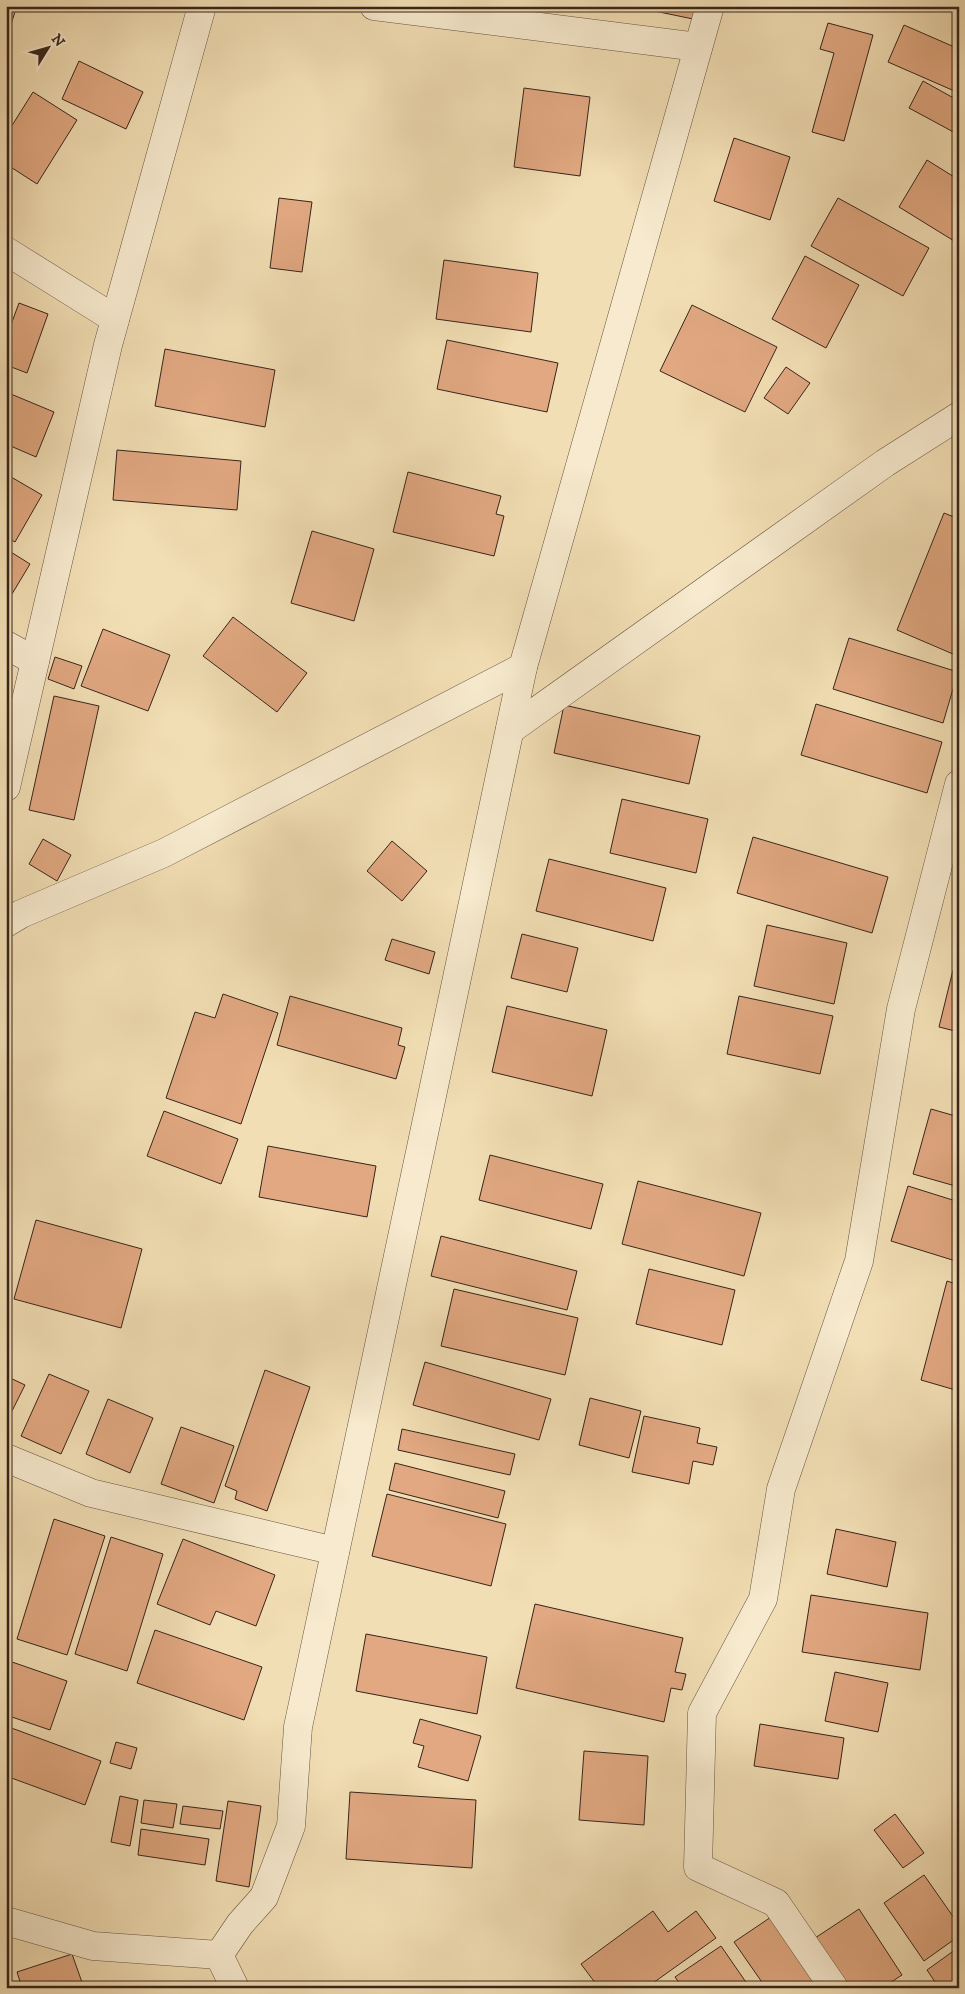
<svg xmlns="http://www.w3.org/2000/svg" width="965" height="1994" font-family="'IM FELL DW Pica',serif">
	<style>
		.building { fill: #e1a881; stroke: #37251c }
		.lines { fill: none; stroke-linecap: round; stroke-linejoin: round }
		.minor-casing { stroke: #665342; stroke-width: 29 }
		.minor { stroke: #f7eace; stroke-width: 28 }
	</style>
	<rect width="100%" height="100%" fill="#f2deb4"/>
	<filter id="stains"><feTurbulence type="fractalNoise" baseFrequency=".004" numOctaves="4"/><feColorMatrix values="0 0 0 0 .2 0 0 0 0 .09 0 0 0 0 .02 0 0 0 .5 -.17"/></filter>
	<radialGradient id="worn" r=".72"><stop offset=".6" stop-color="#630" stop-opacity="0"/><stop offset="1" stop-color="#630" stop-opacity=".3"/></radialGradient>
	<!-- building -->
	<g class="building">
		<path d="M6 6H17L6 39Z"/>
		<path d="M640 6H696L693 19 640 8Z"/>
		<path d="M828 23 873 35 844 141 812 132 834 53 820 49Z"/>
		<path d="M904 25 959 49V93L888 62Z"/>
		<path d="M79 61 143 92 126 129 62 99Z"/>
		<path d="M923 81 959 101V135L909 108Z"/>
		<path d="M524 88 590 97 580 176 514 167Z"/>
		<path d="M33 92 77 120 37 184 6 164V135Z"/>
		<path d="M734 138 790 157 770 220 714 201Z"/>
		<path d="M927 160 959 180V244L899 207Z"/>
		<path d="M279 198 312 202 302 272 270 268Z"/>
		<path d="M838 198 929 248 903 296 811 246Z"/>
		<path d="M805 256 859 285 826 348 772 319Z"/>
		<path d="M444 260 538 273 531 332 436 319Z"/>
		<path d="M19 303 48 314 27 373 6 365V338Z"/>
		<path d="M692 305 777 347 745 412 660 371Z"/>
		<path d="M447 340 558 363 547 412 437 389Z"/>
		<path d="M165 349 275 370 265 427 155 406Z"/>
		<path d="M786 367 810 383 788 414 764 398Z"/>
		<path d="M6 392 54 412 36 457 6 444Z"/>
		<path d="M117 450 241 461 237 510 113 500Z"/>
		<path d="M408 472 501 496 496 514 504 516 494 556 393 532Z"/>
		<path d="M6 474 42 495 15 542 6 537Z"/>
		<path d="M944 513 959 519V639L953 654 897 630Z"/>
		<path d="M312 531 374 549 354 621 291 603Z"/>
		<path d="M6 549 30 564 6 604Z"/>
		<path d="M233 617 307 673 277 712 203 656Z"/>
		<path d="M103 629 170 655 148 711 81 686Z"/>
		<path d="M849 638 958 672 943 723 833 689Z"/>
		<path d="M55 657 82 666 74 689 48 679Z"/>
		<path d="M54 696 99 706 74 820 29 810Z"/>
		<path d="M816 704 942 742 927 793 801 755Z"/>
		<path d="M564 705 700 736 689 784 554 753Z"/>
		<path d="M622 799 708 819 696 873 610 853Z"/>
		<path d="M753 837 888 877 872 933 737 893Z"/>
		<path d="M43 839 71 855 57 881 29 864Z"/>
		<path d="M392 841 427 871 402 901 367 871Z"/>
		<path d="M549 859 666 888 653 941 536 911Z"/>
		<path d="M767 925 847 943 834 1004 754 986Z"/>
		<path d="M522 934 578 948 567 992 511 978Z"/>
		<path d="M392 939 435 952 429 974 385 960Z"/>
		<path d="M953 970 959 972V1032L939 1027Z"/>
		<path d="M223 994 278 1013 241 1124 166 1098 195 1012 215 1018Z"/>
		<path d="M290 996 402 1028 398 1045 405 1047 396 1079 277 1045Z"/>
		<path d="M739 996 833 1016 820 1074 727 1054Z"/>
		<path d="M507 1006 607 1030 592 1096 492 1072Z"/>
		<path d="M931 1109 959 1117V1187L913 1174Z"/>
		<path d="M164 1111 238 1139 221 1184 147 1156Z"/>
		<path d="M268 1146 376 1166 367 1217 259 1197Z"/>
		<path d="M490 1155 603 1184 591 1229 479 1200Z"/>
		<path d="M638 1181 761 1213 744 1276 622 1244Z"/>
		<path d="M908 1186 959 1202V1262L891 1241Z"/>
		<path d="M36 1220 142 1249 121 1328 14 1299Z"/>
		<path d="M441 1236 577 1271 567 1310 431 1276Z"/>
		<path d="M649 1269 735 1290 722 1345 636 1324Z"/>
		<path d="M947 1281 959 1285V1391L921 1380Z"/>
		<path d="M454 1289 578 1318 565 1375 441 1346Z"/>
		<path d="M425 1362 551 1399 539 1440 413 1405Z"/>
		<path d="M265 1370 310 1387 267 1511 235 1499 237 1491 225 1486Z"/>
		<path d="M49 1374 89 1391 61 1454 21 1436Z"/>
		<path d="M6 1376 25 1385 6 1423Z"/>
		<path d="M590 1398 641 1411 629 1458 579 1445Z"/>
		<path d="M108 1399 153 1418 130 1473 86 1454Z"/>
		<path d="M644 1416 700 1428 697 1443 717 1447 713 1465 693 1461 689 1484 632 1472Z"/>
		<path d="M181 1427 234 1446 214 1503 161 1484Z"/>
		<path d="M402 1429 515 1454 510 1475 398 1450Z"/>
		<path d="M395 1463 505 1491 498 1518 389 1490Z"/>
		<path d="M387 1494 506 1524 491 1586 372 1556Z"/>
		<path d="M54 1519 105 1536 67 1655 17 1639Z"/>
		<path d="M836 1529 896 1542 887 1587 827 1574Z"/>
		<path d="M111 1537 163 1554 127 1671 75 1654Z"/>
		<path d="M183 1539 275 1575 256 1626 216 1611 210 1625 157 1604Z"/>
		<path d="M811 1595 928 1613 920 1670 802 1652Z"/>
		<path d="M535 1604 683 1638 675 1672 686 1674 682 1690 671 1688 664 1722 516 1688Z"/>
		<path d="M155 1630 262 1667 244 1720 137 1683Z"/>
		<path d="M366 1634 487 1657 477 1714 356 1691Z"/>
		<path d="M12 1662 67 1681 50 1730 6 1715V1680Z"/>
		<path d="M835 1672 888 1683 878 1732 825 1721Z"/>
		<path d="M420 1719 481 1736 468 1781 418 1767 424 1746 413 1743Z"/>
		<path d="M760 1724 844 1738 838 1779 754 1766Z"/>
		<path d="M6 1726 101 1761 85 1805 6 1776Z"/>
		<path d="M116 1742 137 1748 131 1769 110 1763Z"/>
		<path d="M584 1751 648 1756 644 1825 579 1820Z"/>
		<path d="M350 1792 476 1800 472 1868 346 1859Z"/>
		<path d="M120 1796 138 1800 130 1846 111 1842Z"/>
		<path d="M144 1800 177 1804 173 1828 141 1823Z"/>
		<path d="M228 1801 261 1806 249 1887 216 1881Z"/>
		<path d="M183 1806 223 1811 220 1829 180 1824Z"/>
		<path d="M895 1814 924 1853 903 1868 874 1830Z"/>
		<path d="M141 1829 209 1839 205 1865 138 1855Z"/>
		<path d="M924 1875 959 1925V1936L924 1961 884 1903Z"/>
		<path d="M859 1909 902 1975 882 1988H842L812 1940Z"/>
		<path d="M653 1911 668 1932 696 1911 716 1938 646 1988H599L581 1964Z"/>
		<path d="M777 1913 828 1988H766L734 1942Z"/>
		<path d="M721 1946 750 1988H683L675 1977Z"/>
		<path d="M959 1947V1988H939L927 1970Z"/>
		<path d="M72 1954 84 1988H22L17 1972Z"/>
	</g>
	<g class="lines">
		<defs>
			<g id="minor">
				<path d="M374 6 698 47"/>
				<path d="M6 251 115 319"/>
				<path d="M6 645 35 661"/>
				<path d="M510 730 885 463 959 416"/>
				<path d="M6 787 108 345 202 6"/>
				<path d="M6 923 21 914 164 853 523 667"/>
				<path d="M6 1458 91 1493 335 1551"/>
				<path d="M6 1921 93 1946 219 1955"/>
				<path d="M235 1988 219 1955 240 1924 264 1897 291 1826 298 1727 523 667 710 6"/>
				<path d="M834 1988 776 1903 698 1867 702 1713 763 1599 781 1489 859 1261 901 1009 959 784"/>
			</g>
		</defs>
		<!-- minor casing -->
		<use href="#minor" class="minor-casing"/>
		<!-- minor -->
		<use href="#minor" class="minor"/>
	</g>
	<!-- margin -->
	<rect width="965" height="1994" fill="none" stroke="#f2deb4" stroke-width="25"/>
	<rect x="8" y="8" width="950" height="1979" fill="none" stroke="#37251c" stroke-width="2.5"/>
	<rect x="12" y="12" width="940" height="1969" fill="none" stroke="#37251c"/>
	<!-- north arrow -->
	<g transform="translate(48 48) rotate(53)" stroke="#f7eace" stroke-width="4" paint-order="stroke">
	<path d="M0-4L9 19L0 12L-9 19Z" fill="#37251c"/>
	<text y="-8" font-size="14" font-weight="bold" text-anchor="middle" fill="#37251c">N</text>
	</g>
	<rect width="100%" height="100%" filter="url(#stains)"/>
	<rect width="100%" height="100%" fill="url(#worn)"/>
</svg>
